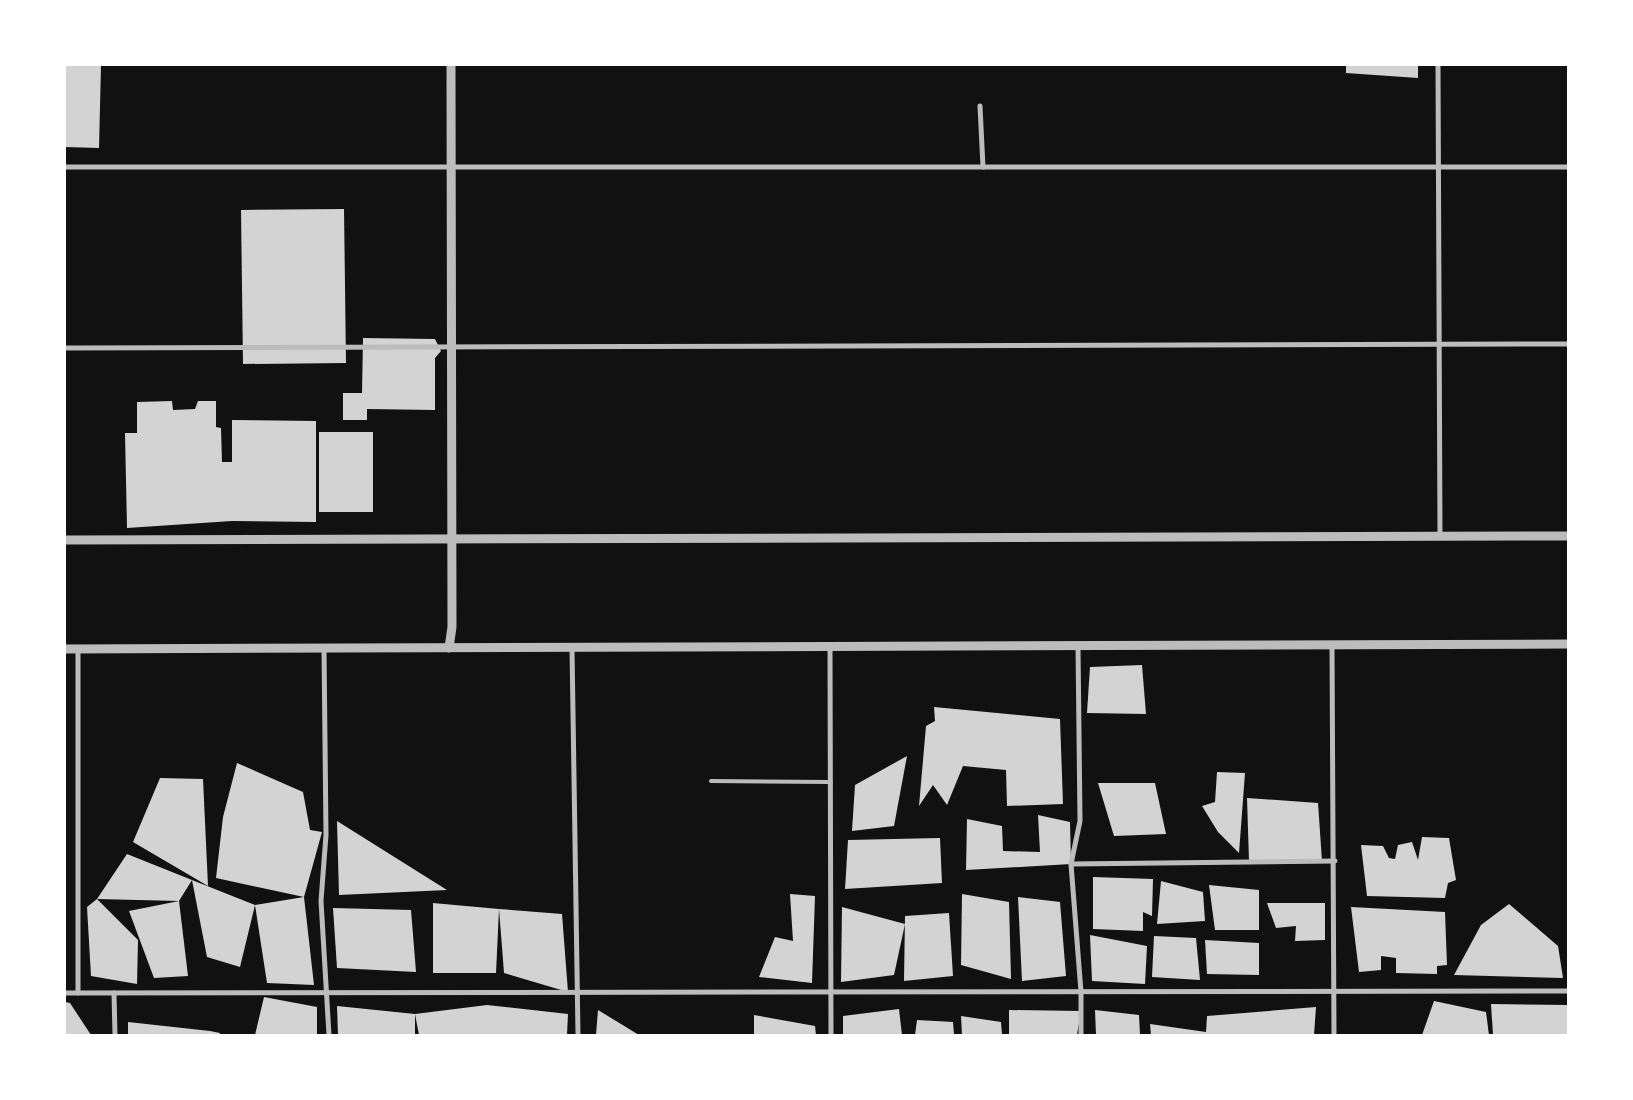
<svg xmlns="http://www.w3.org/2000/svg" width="1633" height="1100" font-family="Georgia,serif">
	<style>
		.building { fill: #d3d3d3 }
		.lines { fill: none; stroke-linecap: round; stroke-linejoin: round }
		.service { stroke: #bcbcbc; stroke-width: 4 }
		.minor { stroke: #bcbcbc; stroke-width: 5 }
		.tertiary { stroke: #bcbcbc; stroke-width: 9 }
	</style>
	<rect width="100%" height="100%" fill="#111"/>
	<!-- building -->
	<g class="building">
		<path d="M65 65H101L99 148 65 147Z"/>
		<path d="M1346 65H1418V78L1346 73Z"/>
		<path d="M344 209 346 363 243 364 241 210Z"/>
		<path d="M363 338 435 339 441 351 435 358V410L367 409V420H343V393H362Z"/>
		<path d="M172 401 173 410 195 409 198 401H216V427L221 428 222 462H232V420L316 421V522L232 521 127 528 125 433H137V402Z"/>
		<rect x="319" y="432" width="54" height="80"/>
		<path d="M1142 665 1146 714 1087 713 1090 667Z"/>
		<path d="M934 707 1060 719 1063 804 1007 806 1006 770 963 766 947 805 933 785 919 806 926 726 935 721Z"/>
		<path d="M907 756 894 826 852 831 855 785Z"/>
		<path d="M237 763 303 792 310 830 322 832 304 897 216 878 223 817Z"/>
		<path d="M1217 772 1245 773 1239 853 1218 832 1202 806 1215 802Z"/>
		<path d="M160 778 203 779 208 886 133 842Z"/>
		<path d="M1098 783H1155L1166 834 1114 836Z"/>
		<path d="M1247 798 1318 803 1322 861 1249 862Z"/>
		<path d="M1038 815 1070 822 1071 864 966 870 967 819 1002 826 1003 851 1040 852Z"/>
		<path d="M337 821 447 890 339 895Z"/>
		<path d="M1422 837 1449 838 1456 880 1448 883 1445 898 1367 896 1361 845 1383 846 1389 858 1395 859 1398 845 1412 842 1418 860Z"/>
		<path d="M940 838 942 883 845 889 848 840Z"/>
		<path d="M127 854 192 880 179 901 97 899Z"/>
		<path d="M1093 877 1153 879 1152 916 1143 912V931L1093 929Z"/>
		<path d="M192 880 255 905 240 967 207 957Z"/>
		<path d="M1161 881 1203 892 1205 921 1157 924Z"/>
		<path d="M1209 885 1259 890V930H1215Z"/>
		<path d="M790 894 815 896 812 983 759 977 775 937 793 941Z"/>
		<path d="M962 894 1009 902 1011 979 961 965Z"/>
		<path d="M304 897 314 985 267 983 255 905Z"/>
		<path d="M1018 897 1060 902 1066 976 1022 981Z"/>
		<path d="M97 899 138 940 137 984 91 976 87 907Z"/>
		<path d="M179 901 188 976 154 978 129 911Z"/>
		<path d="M433 903 499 909 496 973H433Z"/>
		<path d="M1267 903H1325V940L1295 941 1296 926 1276 928Z"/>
		<path d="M1509 904 1558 946 1563 978 1454 975 1481 925Z"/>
		<path d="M842 907 905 924 894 975 841 982Z"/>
		<path d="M1351 907 1445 912 1447 965 1437 966V974L1396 973V958L1381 956V970L1359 972Z"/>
		<path d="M333 908 411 910 416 972 337 968Z"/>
		<path d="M499 909 562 914 568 992 504 973Z"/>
		<path d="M949 913 953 976 904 981 905 916Z"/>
		<path d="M1090 935 1147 946 1145 984 1092 981Z"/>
		<path d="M1154 936 1196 938 1200 980 1152 977Z"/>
		<path d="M1205 940 1259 943V975L1207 974Z"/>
		<path d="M264 997 317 1007V1035H255Z"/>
		<path d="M1434 1001 1486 1012 1489 1035H1422Z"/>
		<path d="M65 1002 70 1003 91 1035H65Z"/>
		<path d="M1491 1004 1568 1005 1567 1035H1493Z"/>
		<path d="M487 1005 568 1014 567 1035H419L415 1014Z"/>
		<path d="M337 1006 415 1014V1035H338Z"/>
		<path d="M1316 1007 1314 1035H1151L1150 1024 1206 1032 1207 1016Z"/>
		<path d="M899 1009 902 1035H843V1016Z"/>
		<path d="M598 1010 639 1035H596Z"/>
		<path d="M1009 1010 1081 1011 1077 1035H1009Z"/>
		<path d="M1095 1010 1139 1015 1140 1035H1096Z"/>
		<path d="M754 1015 815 1026 816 1035H754Z"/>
		<path d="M961 1016 1001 1022 1002 1035H962Z"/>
		<path d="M917 1020 953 1022 954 1035H915Z"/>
		<path d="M128 1022 210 1031 220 1033 219 1035H128Z"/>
	</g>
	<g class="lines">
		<!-- service -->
		<path class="service" d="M711 781 831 782"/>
		<!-- minor -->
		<g class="minor">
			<path d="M1438 65 1440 536"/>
			<path d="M980 106 983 167"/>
			<path d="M65 167H1568"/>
			<path d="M65 348 1568 344"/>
			<path d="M1332 645 1334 1035"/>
			<path d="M1078 646 1080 821 1071 864 1081 992V1035"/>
			<path d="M324 648 326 835 321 901 329 1035"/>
			<path d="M572 648 578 1035"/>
			<path d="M830 648 831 1035"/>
			<path d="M1071 864 1335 861"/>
			<path d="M65 993 1568 991"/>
			<path d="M78 993V649"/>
			<path d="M114 993 115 1035"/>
		</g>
		<!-- tertiary -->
		<g class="tertiary">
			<path d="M65 540 1568 536"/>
			<path d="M449 648 452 627 451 65"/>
			<path d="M65 649 1568 644"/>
		</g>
	</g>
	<!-- border -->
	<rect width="1633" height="1100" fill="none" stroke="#ffffff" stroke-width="132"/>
</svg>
